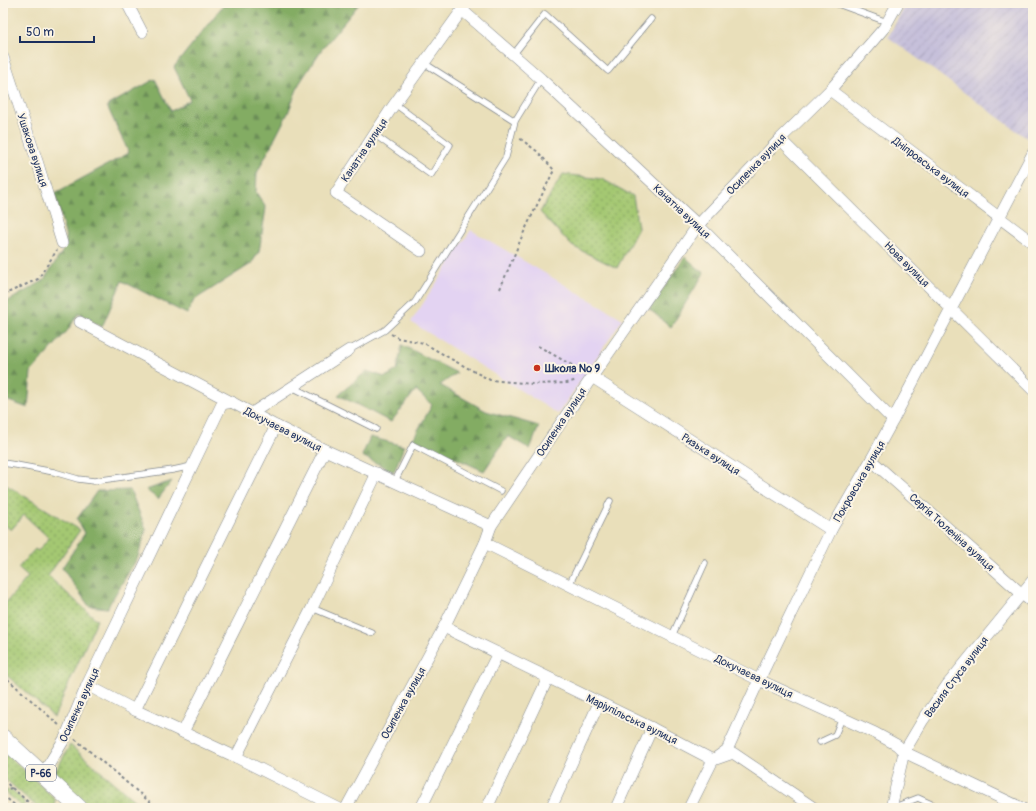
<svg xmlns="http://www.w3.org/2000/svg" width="1036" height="811" font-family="Pangolin,sans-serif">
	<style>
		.built { fill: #e3d3f2 }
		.industrial { fill: url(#industrial-furrows) }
		.grass { fill: url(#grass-dots); stroke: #607c68 }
		.forest { fill: url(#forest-firs); stroke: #4f6e61 }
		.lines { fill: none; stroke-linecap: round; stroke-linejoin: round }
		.service-casing { stroke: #82878c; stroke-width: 7 }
		.minor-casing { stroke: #82878c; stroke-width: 12 }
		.primary-casing { stroke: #82878c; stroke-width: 18 }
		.path { stroke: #82878c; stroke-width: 2; stroke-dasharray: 3 3; stroke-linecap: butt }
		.service { stroke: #fff; stroke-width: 5.5 }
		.minor { stroke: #fff; stroke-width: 11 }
		.primary { stroke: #fff; stroke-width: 17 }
		.poi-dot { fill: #c8321e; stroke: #fcf5e5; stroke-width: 1.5 }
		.labels { text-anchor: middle; stroke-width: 4; stroke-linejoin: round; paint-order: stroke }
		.shield { fill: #fcf5e5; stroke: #5e6a86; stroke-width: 1 }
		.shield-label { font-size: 10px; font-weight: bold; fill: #1b2f5e }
		.street-label { font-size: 11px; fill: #1b2f5e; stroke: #fcf5e5 }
		.poi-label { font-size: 11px; font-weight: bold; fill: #1b2f5e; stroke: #fcf5e5; text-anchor: start }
	</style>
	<defs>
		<pattern id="industrial-furrows" width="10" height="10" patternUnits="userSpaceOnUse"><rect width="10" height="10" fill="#c6c0da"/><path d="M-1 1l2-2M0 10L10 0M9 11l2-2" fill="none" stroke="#aaa5be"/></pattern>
		<pattern id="grass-dots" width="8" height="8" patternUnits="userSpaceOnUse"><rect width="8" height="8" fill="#a4c872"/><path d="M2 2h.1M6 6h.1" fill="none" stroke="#85a361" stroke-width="1.8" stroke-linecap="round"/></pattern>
		<pattern id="forest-firs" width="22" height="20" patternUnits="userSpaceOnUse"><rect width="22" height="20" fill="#83ac64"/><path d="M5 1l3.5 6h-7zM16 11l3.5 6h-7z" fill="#6a8c56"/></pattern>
	</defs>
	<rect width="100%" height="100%" fill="#fcf5e5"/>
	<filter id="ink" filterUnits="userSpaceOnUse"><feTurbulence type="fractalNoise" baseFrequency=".025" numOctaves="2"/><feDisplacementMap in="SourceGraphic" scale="8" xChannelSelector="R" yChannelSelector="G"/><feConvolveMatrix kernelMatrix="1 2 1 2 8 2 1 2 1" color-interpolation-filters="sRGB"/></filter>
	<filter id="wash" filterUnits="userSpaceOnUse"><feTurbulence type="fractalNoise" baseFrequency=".012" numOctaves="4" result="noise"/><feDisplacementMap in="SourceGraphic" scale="16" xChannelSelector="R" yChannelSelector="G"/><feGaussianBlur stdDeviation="0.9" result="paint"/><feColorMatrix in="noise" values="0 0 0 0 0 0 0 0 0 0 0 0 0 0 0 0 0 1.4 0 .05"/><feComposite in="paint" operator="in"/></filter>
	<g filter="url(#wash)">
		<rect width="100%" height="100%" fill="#e9dfba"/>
		<!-- built -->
		<path class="built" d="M471 230 623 319 558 414 411 322Z"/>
		<!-- industrial -->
		<path class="industrial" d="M906 3H1033V132L1028 139 888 37Z"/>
		<!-- grass -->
		<g class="grass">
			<path d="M563 174 602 179 633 196 638 228 617 268 572 246 540 212Z"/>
			<path d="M3 483 80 530 48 576 97 620 54 717 3 672V606L28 577 18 568 35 549 38 551 49 538 24 515 11 530 3 523Z"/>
			<path d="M70 745 143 808H88L53 776Z"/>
			<path d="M3 751 55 799 54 808H38L3 777Z"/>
			<path d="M12 790 24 801V808H23L4 791Z"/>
		</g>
		<!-- forest -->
		<g class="forest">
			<path d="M225 3H360L322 49 299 84 288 113 257 173 256 192 266 208 259 252 251 264 194 300 187 314 122 281 102 327 79 313 68 330 31 372 28 408 3 399V304L43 281 66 246V238L55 193 129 153 107 106 155 79 171 111 190 100 174 67Z"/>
			<path d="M685 257 704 273 671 327 649 309Z"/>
			<path d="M402 345 457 373 440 385 486 411 539 426 530 449 508 436 484 471 413 439 432 405 416 390 391 422 338 395 367 371 385 377 397 370Z"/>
			<path d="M370 437 404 446 394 472 362 456Z"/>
			<path d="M172 481 158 499 146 490Z"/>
			<path d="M130 490 146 529 138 557 107 608 89 606 62 568 85 533 77 519 97 491Z"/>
		</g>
	</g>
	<g filter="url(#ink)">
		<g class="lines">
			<defs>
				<g id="service">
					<path d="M835 3 887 22"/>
					<path d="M513 55 545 14 608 71 651 19"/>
					<path d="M515 121 541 79"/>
					<path d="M375 135 431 175 450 145 395 104"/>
					<path d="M349 350 385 330 415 302 506 157 515 121 424 63"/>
					<path d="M292 387 376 429"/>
					<path d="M3 463 16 465 54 472 78 479 94 481 173 470 192 466"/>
					<path d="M395 481 413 445 501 491"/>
					<path d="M569 585 610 501"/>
					<path d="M312 608 372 633"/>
					<path d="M672 636 705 563"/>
					<path d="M820 742 835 735 842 718"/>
					<path d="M892 808 918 798 940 808"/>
				</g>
				<g id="minor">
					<path d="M127 3 142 32"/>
					<path d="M462 10 541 79 698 225 893 420"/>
					<path d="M3 57 38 164 62 243"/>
					<path d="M830 90 1033 243"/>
					<path d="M780 139 1033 390"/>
					<path d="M421 251 336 193 391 109 467 3"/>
					<path d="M80 322 252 413 276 426 325 450 491 526"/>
					<path d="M592 377 831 530"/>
					<path d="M252 413 349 350"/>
					<path d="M871 460 1022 594 1033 603"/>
					<path d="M485 543 759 680 875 733 897 745 904 752 1022 808"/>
					<path d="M444 627 652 728 713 760 733 753 814 808"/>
					<path d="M87 685 135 710 236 757 338 808"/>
					<path d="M135 710 276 426"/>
					<path d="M183 732 325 450"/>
					<path d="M236 757 312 608 377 473"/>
					<path d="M43 774 65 738 87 685 222 404 232 402"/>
					<path d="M346 808 444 627 485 543 491 526 592 377 698 225 780 139 830 90 884 28 898 3"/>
					<path d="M421 808 498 653"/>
					<path d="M487 808 548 678"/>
					<path d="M551 808 599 703"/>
					<path d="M616 808 652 728"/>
					<path d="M689 808 713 760 727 750 759 680 831 530 871 460 893 420 1033 153"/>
					<path d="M891 808 904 752 923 720 948 684 1033 580"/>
				</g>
				<path id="primary" d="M3 738 79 808"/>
			</defs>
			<!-- service casing -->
			<use href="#service" class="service-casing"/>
			<!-- minor casing -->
			<use href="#minor" class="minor-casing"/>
			<!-- primary casing -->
			<use href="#primary" class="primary-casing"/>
			<!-- path -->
			<g class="path">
				<path d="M500 289 523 234 554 170 538 152 518 137"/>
				<path d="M3 295 38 279 57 250"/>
				<path d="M391 334 398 338 424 343 451 359 490 380 533 384 567 383 577 380"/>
				<path d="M538 346 584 372"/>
				<path d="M3 600H4"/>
				<path d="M3 675 60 726"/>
				<path d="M75 739 157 808"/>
				<path d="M3 780 35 808"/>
				<path d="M3 790 12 788"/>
				<path d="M3 795 18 808"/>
				<path d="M26 808V800"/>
			</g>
			<!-- service -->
			<use href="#service" class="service"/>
			<!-- minor -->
			<use href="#minor" class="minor"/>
			<!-- primary -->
			<use href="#primary" class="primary"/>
		</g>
	</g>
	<!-- markers -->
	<circle class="poi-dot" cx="537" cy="368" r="4"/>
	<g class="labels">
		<!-- shield labels -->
		<rect class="shield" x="26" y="765" width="30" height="16" rx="3"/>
		<g class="shield-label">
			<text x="41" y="777">Р-66</text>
		</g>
		<!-- street labels -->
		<g class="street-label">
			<text transform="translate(33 150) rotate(72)" y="4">Ушакова вулиця</text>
			<text transform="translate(364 150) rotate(-56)" y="4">Канатна вулиця</text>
			<text transform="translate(756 164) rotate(-46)" y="4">Осипенка вулиця</text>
			<text transform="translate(931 167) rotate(37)" y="4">Дніпровська вулиця</text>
			<text transform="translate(682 211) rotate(43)" y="4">Канатна вулиця</text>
			<text transform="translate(907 264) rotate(45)" y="4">Нова вулиця</text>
			<text transform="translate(561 422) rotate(-56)" y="4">Осипенка вулиця</text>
			<text transform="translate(283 429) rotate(27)" y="4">Докучаєва вулиця</text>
			<text transform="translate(711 454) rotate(33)" y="4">Ризька вулиця</text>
			<text transform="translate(859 481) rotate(-60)" y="4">Покровська вулиця</text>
			<text transform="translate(952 532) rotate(42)" y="4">Сергія Тюленіна вулиця</text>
			<text transform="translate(754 676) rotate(26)" y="4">Докучаєва вулиця</text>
			<text transform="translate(956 677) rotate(-53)" y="4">Василя Стуса вулиця</text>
			<text transform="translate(403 703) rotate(-61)" y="4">Осипенка вулиця</text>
			<text transform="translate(79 705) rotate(-65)" y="4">Осипенка вулиця</text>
			<text transform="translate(632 719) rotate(26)" y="4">Маріупільська вулиця</text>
		</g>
		<!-- poi labels -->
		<g class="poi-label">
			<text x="545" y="372">Школа № 9</text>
		</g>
	</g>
	<!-- margin -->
	<rect width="1036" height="811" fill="none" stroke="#fcf5e5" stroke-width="16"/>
	<!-- scale -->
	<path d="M20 36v6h74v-6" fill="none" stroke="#1b2f5e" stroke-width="2"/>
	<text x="26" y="36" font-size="12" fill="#1b2f5e" stroke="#fcf5e5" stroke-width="3" paint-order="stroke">50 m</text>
</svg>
